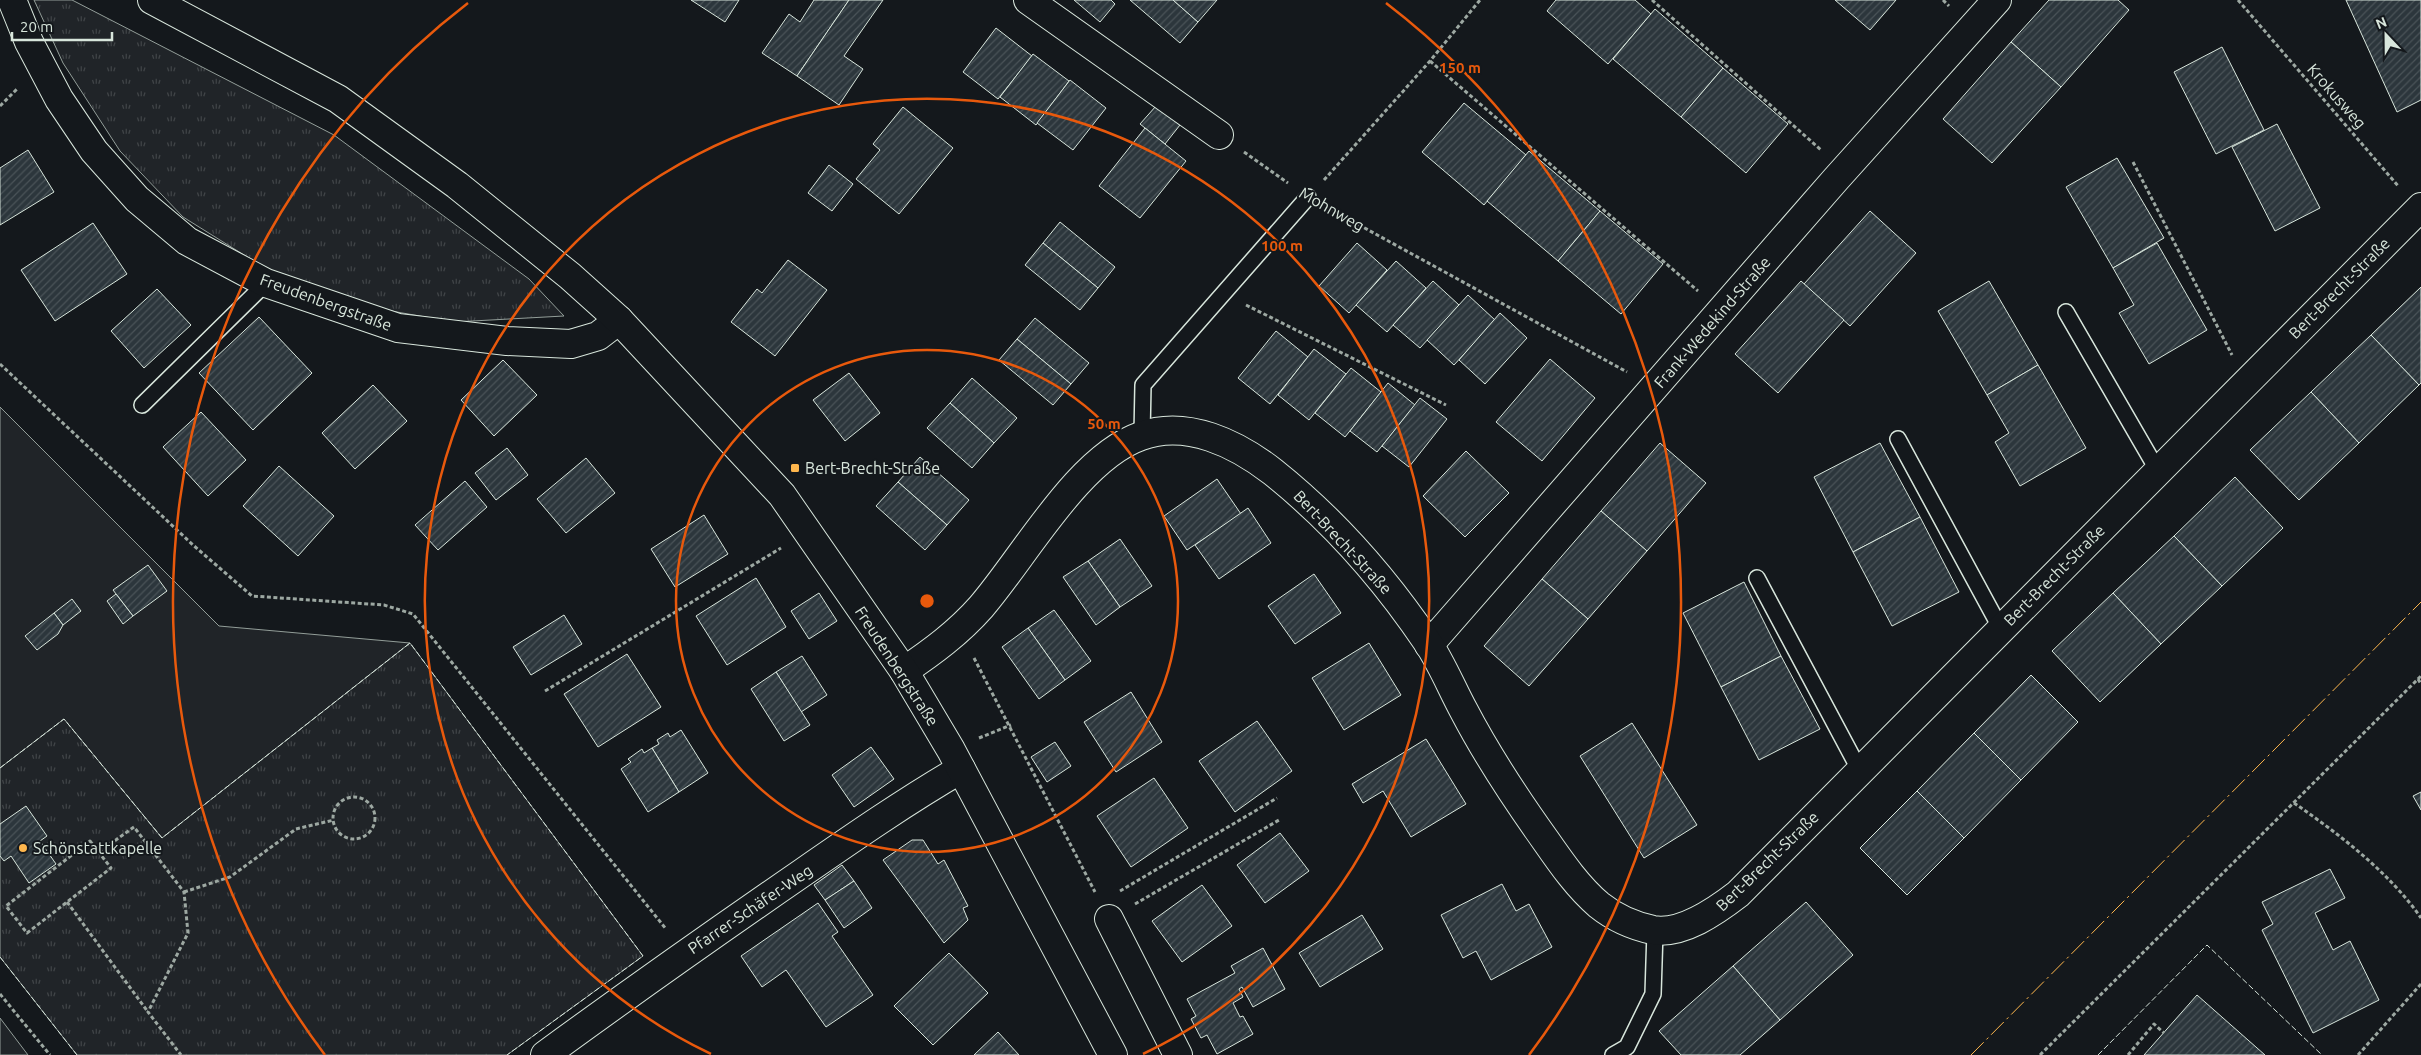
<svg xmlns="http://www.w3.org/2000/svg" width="2421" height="1055" font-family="Ubuntu,sans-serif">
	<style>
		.green { fill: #202428; stroke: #939e99 }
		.park { fill: url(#park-tufts); stroke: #939e99 }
		.building { fill: url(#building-hatch); stroke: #d8e6dc }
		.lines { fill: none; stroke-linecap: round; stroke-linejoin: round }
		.service-casing { stroke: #d8e6dc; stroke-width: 18 }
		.minor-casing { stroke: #d8e6dc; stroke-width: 30 }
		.tertiary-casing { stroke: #d8e6dc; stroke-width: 30 }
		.path { stroke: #9da8a2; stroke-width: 3; stroke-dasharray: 4 2.5; stroke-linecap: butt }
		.service { stroke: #14181c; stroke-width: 15 }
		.minor { stroke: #14181c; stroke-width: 28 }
		.tertiary { stroke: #14181c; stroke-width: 28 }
		.fence { stroke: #d8e6dc; stroke-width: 1; stroke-dasharray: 6 2.5; stroke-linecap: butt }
		.power { stroke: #ffb74d; stroke-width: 1; stroke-dasharray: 18 4 2.5 4; stroke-linecap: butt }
		.ring { fill: none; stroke: #e8590c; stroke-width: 2.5 }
		.poi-dot { fill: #ffb74d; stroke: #14181c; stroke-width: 2 }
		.labels { text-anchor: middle; stroke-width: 4; stroke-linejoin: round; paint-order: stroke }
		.street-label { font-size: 16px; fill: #d8e6dc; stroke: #14181c }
		.poi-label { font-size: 16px; fill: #d8e6dc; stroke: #14181c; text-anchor: start }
		.centre { fill: #e8590c; stroke: #14181c; stroke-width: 2.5 }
		.ring-label { font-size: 15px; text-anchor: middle; font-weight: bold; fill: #e8590c; stroke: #14181c; stroke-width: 4; stroke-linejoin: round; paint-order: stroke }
	</style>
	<defs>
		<pattern id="park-tufts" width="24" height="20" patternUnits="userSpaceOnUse" patternTransform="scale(1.25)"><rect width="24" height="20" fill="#202428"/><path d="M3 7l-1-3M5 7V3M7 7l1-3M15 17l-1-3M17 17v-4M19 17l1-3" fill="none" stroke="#404447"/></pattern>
		<pattern id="building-hatch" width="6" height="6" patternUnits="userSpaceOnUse" patternTransform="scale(1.25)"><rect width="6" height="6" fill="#2c363c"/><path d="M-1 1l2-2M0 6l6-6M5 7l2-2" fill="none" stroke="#4a5358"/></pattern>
	</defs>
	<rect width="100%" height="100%" fill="#14181c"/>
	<!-- green -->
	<g class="green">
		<path d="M0 407 219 626 410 643 162 838 64 719 0 768Z"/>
		<path d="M0 1018 28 1055H0Z"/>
	</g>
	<!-- park -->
	<g class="park">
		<path d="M34 0H72L334 135 529 279 564 316 454 322 357 305 273 273 183 217 120 151 63 63Z"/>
		<path d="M410 643 643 956 507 1055H77L0 957V768L64 719 162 838Z"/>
	</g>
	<!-- building -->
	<g class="building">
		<path d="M691 0H739L725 22Z"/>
		<path d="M814 0H849L797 76 762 53 789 14 800 22Z"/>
		<path d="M849 0H883L844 56 863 69 839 105 797 76Z"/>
		<path d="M1074 0H1111L1115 4 1100 22Z"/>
		<path d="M1130 0H1173L1198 22 1180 43Z"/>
		<path d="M1173 0H1217L1198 22Z"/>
		<path d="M1556 0H1635L1651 14 1608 64 1547 11Z"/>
		<path d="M1835 0H1896L1870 30Z"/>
		<path d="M2049 0H2118L2129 10 2061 87 2011 42Z"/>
		<path d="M2346 0H2421V100L2397 112Z"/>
		<path d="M1655 9 1723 68 1681 117 1613 59Z"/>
		<path d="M996 28 1032 56 998 99 963 72Z"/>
		<path d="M2011 42 2061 87 1992 163 1943 119Z"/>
		<path d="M2222 47 2264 130 2216 154 2174 72Z"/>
		<path d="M1033 54 1069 81 1036 125 1000 97Z"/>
		<path d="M1723 68 1788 124 1746 173 1681 117Z"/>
		<path d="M1070 80 1106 108 1073 150 1037 123Z"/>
		<path d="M1464 103 1526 155 1484 205 1422 152Z"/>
		<path d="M1156 106 1180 125 1165 144 1140 124Z"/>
		<path d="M903 107 953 148 899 214 856 179 880 150 873 144Z"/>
		<path d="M2277 124 2320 208 2275 231 2232 147Z"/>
		<path d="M1145 128 1186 161 1140 218 1099 186Z"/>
		<path d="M28 150 54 192 0 225V168Z"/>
		<path d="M1529 151 1600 211 1558 261 1487 201Z"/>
		<path d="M2117 158 2164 238 2113 268 2066 187Z"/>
		<path d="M829 165 853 184 832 211 808 193Z"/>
		<path d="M1600 211 1663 264 1621 314 1558 261Z"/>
		<path d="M1870 211 1916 253 1850 326 1804 284Z"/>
		<path d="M1060 222 1115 267 1098 288 1043 243Z"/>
		<path d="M93 223 127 274 55 321 21 270Z"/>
		<path d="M1043 243 1098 288 1080 310 1025 265Z"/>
		<path d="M1357 243 1387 270 1349 313 1319 286Z"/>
		<path d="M2157 243 2207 330 2149 364 2119 313 2134 305 2113 268Z"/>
		<path d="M788 260 827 290 775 356 731 322 757 289 762 293Z"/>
		<path d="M1396 261 1426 288 1387 332 1356 305Z"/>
		<path d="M1433 281 1459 305 1420 348 1393 325Z"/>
		<path d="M1801 281 1844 320 1778 393 1735 354Z"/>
		<path d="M1989 281 2038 365 1987 395 1938 311Z"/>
		<path d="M2421 287V383L2419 385 2371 335Z"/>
		<path d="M157 289 191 325 144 368 111 331Z"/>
		<path d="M1468 295 1495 320 1454 365 1427 340Z"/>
		<path d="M1500 313 1527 338 1485 384 1459 360Z"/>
		<path d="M259 317 312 373 253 430 199 373Z"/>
		<path d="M1035 318 1089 363 1071 384 1017 339Z"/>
		<path d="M1276 331 1308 357 1270 404 1238 378Z"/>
		<path d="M2371 335 2419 385 2359 443 2311 392Z"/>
		<path d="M1017 339 1071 384 1053 405 999 360Z"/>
		<path d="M1314 349 1346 374 1309 420 1278 395Z"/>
		<path d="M1550 359 1595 398 1542 461 1496 422Z"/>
		<path d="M503 360 537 395 494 436 461 400Z"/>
		<path d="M2038 365 2086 448 2020 486 1995 442 2009 433 1987 395Z"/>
		<path d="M1351 368 1381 392 1345 437 1315 413Z"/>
		<path d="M849 373 880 413 845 441 813 400Z"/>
		<path d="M972 378 1017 418 994 443 950 403Z"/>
		<path d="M1388 383 1415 405 1377 452 1350 431Z"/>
		<path d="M373 385 407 421 355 469 322 433Z"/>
		<path d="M2311 392 2359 443 2299 500 2250 450Z"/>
		<path d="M1420 398 1447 419 1409 467 1382 446Z"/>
		<path d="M950 403 994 443 972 468 927 428Z"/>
		<path d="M201 412 246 460 208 496 163 447Z"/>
		<path d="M1660 443 1706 483 1647 551 1601 511Z"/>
		<path d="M1880 443 1920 517 1853 552 1814 477Z"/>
		<path d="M507 448 528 475 496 500 475 473Z"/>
		<path d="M1466 451 1509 493 1465 537 1423 496Z"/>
		<path d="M920 457 969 500 947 525 898 482Z"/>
		<path d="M586 458 615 493 566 533 537 499Z"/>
		<path d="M279 466 334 516 298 556 243 506Z"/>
		<path d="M2235 477 2283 528 2222 586 2174 536Z"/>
		<path d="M1217 479 1241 514 1187 550 1164 516Z"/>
		<path d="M465 481 487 507 438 550 415 525Z"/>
		<path d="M898 482 947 525 925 550 876 506Z"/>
		<path d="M1248 508 1271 543 1219 579 1195 545Z"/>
		<path d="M1601 511 1647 551 1588 619 1542 579Z"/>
		<path d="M704 515 728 554 675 587 651 549Z"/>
		<path d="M1920 517 1959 592 1892 626 1853 552Z"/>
		<path d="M2174 536 2222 586 2161 644 2113 593Z"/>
		<path d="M1120 539 1152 586 1120 607 1088 561Z"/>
		<path d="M1088 561 1120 607 1096 625 1063 577Z"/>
		<path d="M148 565 167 591 133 616 113 590Z"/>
		<path d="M1314 574 1341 613 1295 644 1268 606Z"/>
		<path d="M756 578 786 627 727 665 696 616Z"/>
		<path d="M1542 579 1588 619 1529 686 1484 646Z"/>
		<path d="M1744 582 1781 656 1721 687 1683 613Z"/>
		<path d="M819 593 837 621 809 639 791 611Z"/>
		<path d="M2113 593 2161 644 2100 702 2052 651Z"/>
		<path d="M116 594 133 616 123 624 107 601Z"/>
		<path d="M72 599 81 611 63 625 54 613Z"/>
		<path d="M1054 610 1091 661 1065 680 1028 628Z"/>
		<path d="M54 613 63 625 58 634 37 650 25 636Z"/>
		<path d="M564 615 582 644 531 675 513 647Z"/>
		<path d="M1028 628 1065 680 1039 699 1002 647Z"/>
		<path d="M1369 643 1401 695 1344 730 1312 678Z"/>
		<path d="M627 654 661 707 598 747 564 694Z"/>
		<path d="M802 656 827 695 801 712 776 672Z"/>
		<path d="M1781 656 1820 729 1759 760 1721 687Z"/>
		<path d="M776 672 810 725 784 741 751 689Z"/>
		<path d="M2031 675 2078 722 2021 780 1974 733Z"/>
		<path d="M1131 692 1162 742 1116 772 1084 722Z"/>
		<path d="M1257 721 1292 771 1235 812 1199 761Z"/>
		<path d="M1632 723 1697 825 1644 858 1580 756Z"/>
		<path d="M681 730 708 773 679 792 652 748 659 744 657 740 668 733 670 737Z"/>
		<path d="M1974 733 2021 780 1964 838 1917 791Z"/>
		<path d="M1426 739 1466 804 1411 837 1383 791 1363 803 1352 784Z"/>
		<path d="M1055 742 1071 766 1047 782 1031 757Z"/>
		<path d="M871 747 894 779 854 807 832 775Z"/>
		<path d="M652 748 679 792 648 812 621 769 631 762 628 759 642 749 644 753Z"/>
		<path d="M1154 778 1188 828 1131 867 1097 816Z"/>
		<path d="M1917 791 1964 838 1907 895 1860 848Z"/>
		<path d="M2421 792V810L2413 796Z"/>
		<path d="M26 806 47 836 40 841 56 864 29 883 11 856 4 861 0 856V824Z"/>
		<path d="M1280 833 1309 871 1265 903 1237 865Z"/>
		<path d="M912 840H923L938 864 944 860 968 906 963 908 968 920 944 943 883 860Z"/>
		<path d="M842 865 854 881 825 900 814 885Z"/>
		<path d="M2330 869 2345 898 2315 913 2333 950 2350 941 2379 1000 2313 1033 2262 930 2273 924 2262 902Z"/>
		<path d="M854 881 872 908 844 928 825 900Z"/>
		<path d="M1502 884 1516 911 1529 904 1552 947 1491 980 1476 951 1463 958 1441 915Z"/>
		<path d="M1202 885 1232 926 1182 962 1152 921Z"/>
		<path d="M1806 902 1853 955 1780 1020 1733 966Z"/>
		<path d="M818 903 838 932 832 936 873 995 826 1027 786 970 762 987 741 956Z"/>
		<path d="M1362 915 1383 949 1320 987 1299 953Z"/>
		<path d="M1263 948 1285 989 1253 1007 1242 987 1239 989 1243 997 1233 1003 1240 1017 1243 1016 1253 1034 1217 1054 1207 1035 1201 1038 1191 1019 1196 1016 1187 999 1235 973 1231 966Z"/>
		<path d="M949 953 988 993 933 1045 894 1006Z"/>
		<path d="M1733 966 1780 1020 1740 1055H1681L1659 1031Z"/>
		<path d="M2197 995 2265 1055H2144Z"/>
		<path d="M998 1032 1019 1055H974Z"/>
	</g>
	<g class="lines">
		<defs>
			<g id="service">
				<path d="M2066 312 2158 471"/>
				<path d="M142 405 266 283"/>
				<path d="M1142 435 1143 385 1308 197"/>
				<path d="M1898 439 2001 629"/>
				<path d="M1757 578 1860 771"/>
				<path d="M1613 1055 1627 1047 1653 994 1655 931"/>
			</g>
			<g id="minor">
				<path d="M12 0 29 42 59 99 94 151 137 199 187 241 266 283 398 328 507 341 571 344 598 336 619 320"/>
				<path d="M1028 0 1219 135"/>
				<path d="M1429 645 1836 179 1997 0"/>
				<path d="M904 671C932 652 958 633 981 607 1025 556 1078 458 1141 436 1187 419 1237 444 1273 472 1333 520 1385 579 1428 643 1442 664 1452 689 1464 711 1488 757 1516 799 1546 841 1562 864 1578 887 1599 905 1614 917 1634 926 1653 930 1682 935 1716 911 1738 894L2421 207"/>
				<path d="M1109 919 1178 1055"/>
				<path d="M545 1055C630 993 715 933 802 873 854 837 906 801 961 769"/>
			</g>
			<path id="tertiary" d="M152 0 338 99 457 185 570 276 619 320 782 495 904 671 951 750 1113 1055"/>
		</defs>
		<!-- service casing -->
		<use href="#service" class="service-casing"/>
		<!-- minor casing -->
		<use href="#minor" class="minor-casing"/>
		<!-- tertiary casing -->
		<use href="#tertiary" class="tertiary-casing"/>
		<!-- path -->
		<g class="path">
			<path d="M1652 0 1821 150"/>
			<path d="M1943 0 1949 6"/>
			<path d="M2238 0 2399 187"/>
			<path d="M1430 61 1698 291"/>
			<path d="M0 106 18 88"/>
			<path d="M1244 152 1288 183"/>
			<path d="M2133 162 2232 355"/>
			<path d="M1324 180 1430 61 1480 0"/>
			<path d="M1330 209 1627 372"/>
			<path d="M1246 305 1446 405"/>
			<path d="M0 364 193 545 252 596 384 605 413 614 666 929"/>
			<path d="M974 658 1095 892"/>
			<path d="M2418 679 2421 684"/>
			<path d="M545 691 781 548"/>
			<path d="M979 738 1011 725"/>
			<circle cx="354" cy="818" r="21"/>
			<path d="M2294 803C2339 834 2390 873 2421 918"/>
			<path d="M90 841 111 868 27 933 6 906Z"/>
			<path d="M99 852 134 827 184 892 188 933 148 1012 181 1055"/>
			<path d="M1120 891 1277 798"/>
			<path d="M184 892 230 877 296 829 334 820"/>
			<path d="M67 902 148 1012"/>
			<path d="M1135 904 1279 820"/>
			<path d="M0 994 50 1055"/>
			<path d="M2040 1055 2421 676"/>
			<path d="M2128 1055 2154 1024 2164 1033"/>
			<path d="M2358 1055 2421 984"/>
		</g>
		<!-- service -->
		<use href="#service" class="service"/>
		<!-- minor -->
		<use href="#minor" class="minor"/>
		<!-- tertiary -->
		<use href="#tertiary" class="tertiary"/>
		<!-- fence -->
		<g class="fence">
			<path d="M0 768 64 719 162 838 410 643 643 956 507 1055"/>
			<path d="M0 957 77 1055"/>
			<path d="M2098 1055 2207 945 2322 1055"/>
		</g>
		<!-- power -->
		<path class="power" d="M1971 1055 2421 602"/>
	</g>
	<!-- distance rings -->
	<g class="ring">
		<circle cx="927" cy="601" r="251"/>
		<path d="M711 1054A502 502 0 1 1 1143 1054"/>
		<path d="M325 1055A754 754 0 0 1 468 3M1386 3A754 754 0 0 1 1529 1055"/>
	</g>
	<!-- markers -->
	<g class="poi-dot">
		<rect x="790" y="463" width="10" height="10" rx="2.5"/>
		<circle cx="23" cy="848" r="5"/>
	</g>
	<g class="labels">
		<!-- street labels -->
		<g class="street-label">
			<text transform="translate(2337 96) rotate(49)" y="6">Krokusweg</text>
			<text transform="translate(1332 209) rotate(30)" y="6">Mohnweg</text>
			<text transform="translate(2339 288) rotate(-45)" y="6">Bert-Brecht-Straße</text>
			<text transform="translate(326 302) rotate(20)" y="6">Freudenbergstraße</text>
			<text transform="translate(1712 322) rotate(-49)" y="6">Frank-Wedekind-Straße</text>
			<text transform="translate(1343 542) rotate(47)" y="6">Bert-Brecht-Straße</text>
			<text transform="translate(2054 575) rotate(-45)" y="6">Bert-Brecht-Straße</text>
			<text transform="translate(897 666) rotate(57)" y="6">Freudenbergstraße</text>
			<text transform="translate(1767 861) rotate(-44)" y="6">Bert-Brecht-Straße</text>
			<text transform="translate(750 909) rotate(-34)" y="6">Pfarrer-Schäfer-Weg</text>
		</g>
		<!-- poi labels -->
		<g class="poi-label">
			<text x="805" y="474">Bert-Brecht-Straße</text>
			<text x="33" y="854">Schönstattkapelle</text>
		</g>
	</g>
	<circle cx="927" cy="601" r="8" class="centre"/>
	<g class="ring-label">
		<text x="1460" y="73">150 m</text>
		<text x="1282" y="251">100 m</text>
		<text x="1104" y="429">50 m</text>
	</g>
	<!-- north arrow -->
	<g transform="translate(2386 35) rotate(338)" stroke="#14181c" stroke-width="4" paint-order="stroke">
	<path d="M0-4L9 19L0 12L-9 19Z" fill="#d8e6dc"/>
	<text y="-8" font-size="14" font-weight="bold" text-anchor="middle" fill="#d8e6dc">N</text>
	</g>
	<!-- scale -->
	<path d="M12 32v8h100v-8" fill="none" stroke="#d8e6dc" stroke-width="2.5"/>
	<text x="20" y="32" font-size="15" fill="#d8e6dc" stroke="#14181c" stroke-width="4" paint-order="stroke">20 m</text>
</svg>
